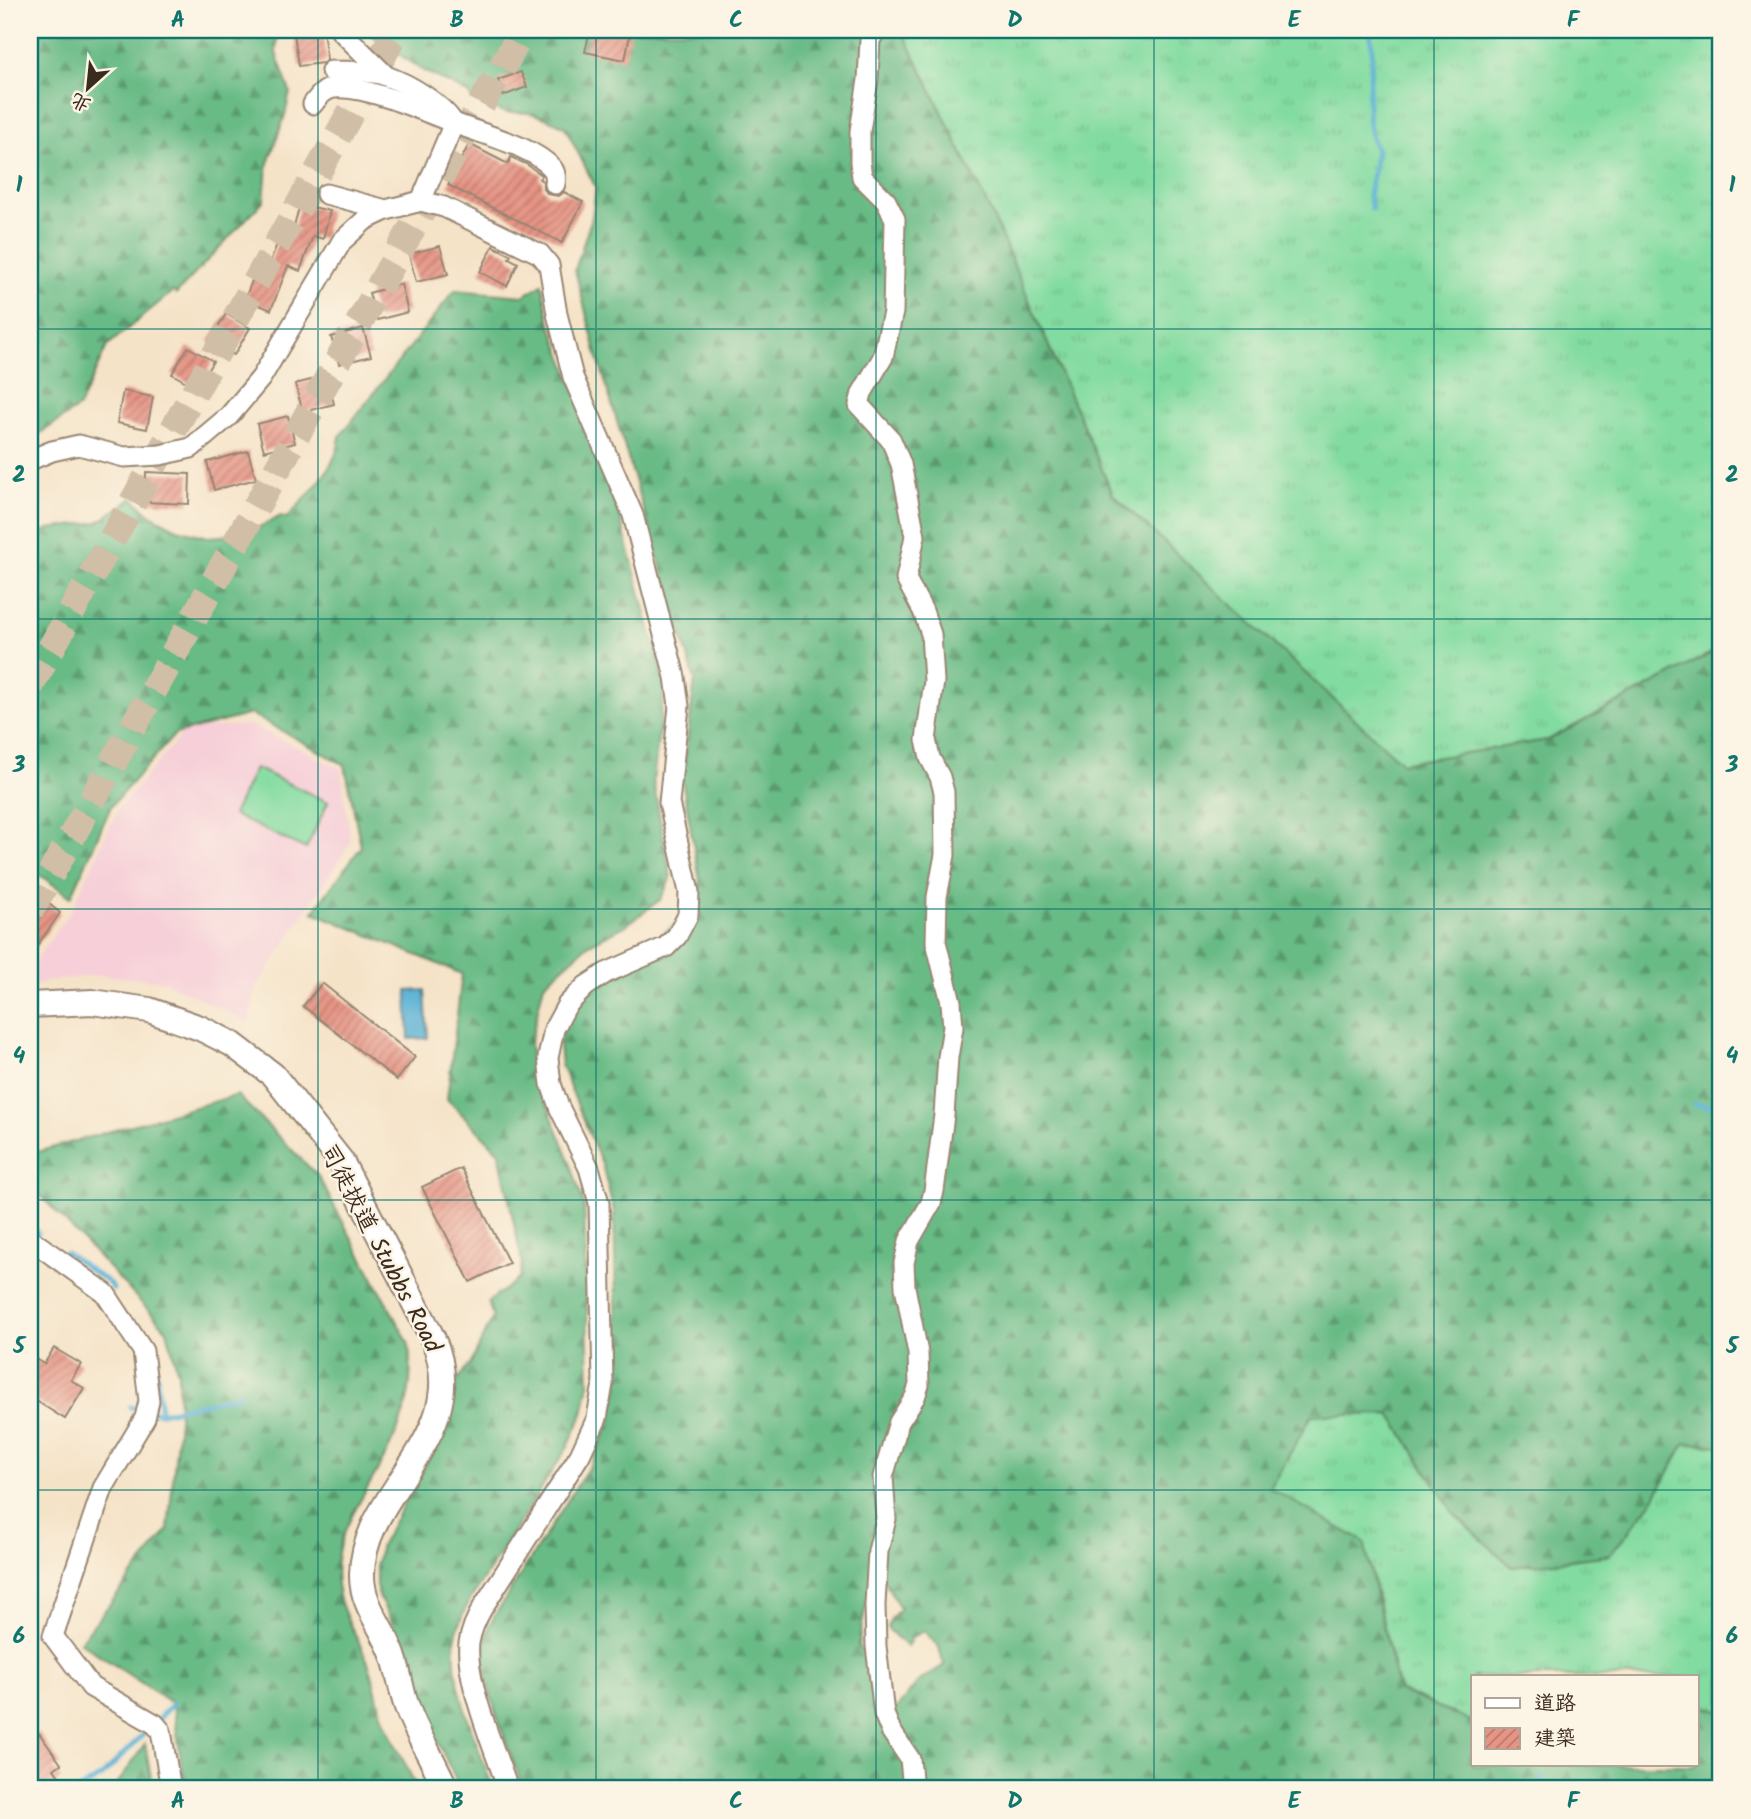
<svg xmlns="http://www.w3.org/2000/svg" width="1751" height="1819" font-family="Kalam,'LXGW WenKai TC',sans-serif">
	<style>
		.built { fill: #f6cfd8 }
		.grass { fill: url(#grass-tufts); stroke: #5e825f; stroke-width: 2 }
		.forest { fill: url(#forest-firs); stroke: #527252; stroke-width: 2; fill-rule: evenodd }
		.garden { fill: #82dba0; stroke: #5e825f; stroke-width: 2 }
		.water { fill: #56b0d4; stroke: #486d79; stroke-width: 2 }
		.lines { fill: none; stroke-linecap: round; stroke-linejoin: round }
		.stream { stroke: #56b0d4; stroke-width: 5 }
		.building { fill: url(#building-hatch) }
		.highway-tunnel { stroke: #d0bea6; stroke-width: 28; stroke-dasharray: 28 14; stroke-linecap: butt }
		.minor-casing { stroke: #988673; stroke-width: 23 }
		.major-casing { stroke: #988673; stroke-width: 28 }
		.minor { stroke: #fff; stroke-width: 19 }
		.major { stroke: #fff; stroke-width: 24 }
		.grid { fill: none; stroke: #0f766e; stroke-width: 2; stroke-opacity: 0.55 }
		.labels { text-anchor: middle; stroke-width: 5; stroke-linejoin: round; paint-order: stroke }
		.street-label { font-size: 24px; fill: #3b2a1e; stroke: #fcf5e5 }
		.neatline { fill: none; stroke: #0f766e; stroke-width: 2.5 }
		.grid-label { font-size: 23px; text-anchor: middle; font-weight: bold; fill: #0f766e }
	</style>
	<defs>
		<pattern id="grass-tufts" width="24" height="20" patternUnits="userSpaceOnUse" patternTransform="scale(1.75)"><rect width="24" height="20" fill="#82dba0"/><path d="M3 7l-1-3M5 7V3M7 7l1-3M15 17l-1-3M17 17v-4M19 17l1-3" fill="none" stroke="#71bc89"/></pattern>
		<pattern id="forest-firs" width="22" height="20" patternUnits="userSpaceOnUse" patternTransform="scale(1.75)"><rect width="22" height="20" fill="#69bb86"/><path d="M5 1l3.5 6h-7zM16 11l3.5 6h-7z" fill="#58986d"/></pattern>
		<pattern id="building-hatch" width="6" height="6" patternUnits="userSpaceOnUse" patternTransform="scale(1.75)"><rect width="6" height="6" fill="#e69485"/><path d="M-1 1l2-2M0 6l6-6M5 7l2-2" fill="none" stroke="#bc796c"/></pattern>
	</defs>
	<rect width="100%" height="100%" fill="#fcf5e5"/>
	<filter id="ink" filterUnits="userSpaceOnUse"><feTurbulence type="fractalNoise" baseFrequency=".0143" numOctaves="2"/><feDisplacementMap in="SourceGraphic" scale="14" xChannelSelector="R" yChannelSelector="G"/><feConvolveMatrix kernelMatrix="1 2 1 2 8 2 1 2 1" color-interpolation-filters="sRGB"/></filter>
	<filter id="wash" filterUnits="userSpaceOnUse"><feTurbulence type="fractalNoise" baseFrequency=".00686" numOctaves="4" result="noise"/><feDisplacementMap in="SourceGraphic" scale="28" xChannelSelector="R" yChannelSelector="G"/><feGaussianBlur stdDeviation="1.57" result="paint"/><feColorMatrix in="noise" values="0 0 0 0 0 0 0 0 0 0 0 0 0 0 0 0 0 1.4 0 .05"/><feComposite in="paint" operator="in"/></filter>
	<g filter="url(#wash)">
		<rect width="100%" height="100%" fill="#f5e3c8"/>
		<!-- built -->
		<path class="built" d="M251 725 341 769 351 842 256 988 249 1023 164 981 99 975 51 981 30 987V967L72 909 118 809 186 729Z"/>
		<!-- grass -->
		<g class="grass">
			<path d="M902 30H1721V648L1548 740 1402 763 1113 495 993 217Z"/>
			<path d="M1390 1414 1455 1515 1512 1567 1610 1555 1653 1500 1685 1443 1721 1446V1712L1697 1704V1677H1473V1722L1399 1690 1364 1542 1269 1488 1312 1415Z"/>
		</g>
		<!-- forest -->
		<g class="forest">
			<path d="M30 30H278L276 53 290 92 285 115 267 166 264 200 176 294 173 291 107 346 79 407 30 440Z"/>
			<path d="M368 30H902L993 217 1113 495 1402 763 1548 740 1721 648V1446L1685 1443 1653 1500 1610 1555 1512 1567 1455 1515 1390 1414 1312 1415 1270 1488 1364 1542 1398 1690 1473 1722V1765H1697V1704L1721 1712V1789H523C511 1753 480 1681 484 1646 485 1634 489 1625 495 1615L592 1462 610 1423 618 1386 614 1211 602 1164 561 1065 559 1045 570 1000 684 918 700 881 682 780 695 680 597 355 575 270 592 217 596 188 565 127C555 122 544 117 534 114 512 108 502 123 485 95L472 99 468 93 420 69 370 34ZM881 1574 900 1609 892 1617 887 1628 907 1647 912 1637 924 1631 939 1647 944 1665 918 1682 890 1717 872 1661 858 1646 867 1600Z"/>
			<path d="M542 284 550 323 610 481 665 683 653 781 671 877 661 899 625 926 589 944 544 984 530 1043 533 1072 567 1153 584 1205 589 1383 583 1414 567 1448 470 1600C463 1613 457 1626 455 1641 450 1684 479 1748 493 1789H460L420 1704 409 1659 402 1642 380 1599 376 1586V1564L381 1545 436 1445 450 1389 471 1363 493 1317 488 1302 520 1278 522 1262 499 1152 447 1099 462 974 313 912 361 847 345 765 251 714 175 734 111 806 71 897 30 868V539L48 529 98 522 133 498 152 516 177 529 208 537 246 534 281 516 287 518C307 495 338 468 340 436L455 290 523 296Z"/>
			<path d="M237 1095 318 1176 408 1342C420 1404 389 1449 360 1501 350 1520 339 1538 337 1560 332 1602 352 1625 367 1660 375 1678 376 1699 383 1717 392 1742 407 1765 417 1789H185L173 1704 80 1642 168 1530 179 1419 178 1373 167 1330 30 1184V1154Z"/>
			<path d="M145 1744 153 1789H111L116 1786Z"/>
		</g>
		<!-- garden -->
		<path class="garden" d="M255 768 328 802 306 849 233 815Z"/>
		<!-- water -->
		<path class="water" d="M425 990 428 1038 409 1039 407 991Z"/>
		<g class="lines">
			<!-- stream -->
			<g class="stream">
				<path d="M1370 30C1371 39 1373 48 1372 58 1370 85 1362 125 1377 150L1369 196 1372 209"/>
				<path d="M1694 1104 1721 1108"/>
				<path d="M30 1226 38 1233"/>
				<path d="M66 1253 109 1283 113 1289"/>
				<path d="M149 1345 154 1352 161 1413"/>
				<path d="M130 1407 161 1413 239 1395"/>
				<path d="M1541 1778 1546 1789"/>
				<path d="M80 1789 102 1776 173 1704"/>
			</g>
		</g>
		<g id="blocks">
			<!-- building -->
			<g class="building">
				<path d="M323 30 327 60 323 63 299 66 294 34Z"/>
				<path d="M590 30H631L625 60 585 52Z"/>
				<path d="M521 72 527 87 503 96 498 80Z"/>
				<path d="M469 144 508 164 511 157 526 164 542 175 539 179 543 181V188L548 194 559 196 564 192 583 202 562 243 448 185Z"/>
				<path d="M300 204 330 211 323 239 313 236 300 271 288 266 271 310 245 299 256 270 265 274 281 234 291 238Z"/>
				<path d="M440 246 448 274 416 282 409 254Z"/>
				<path d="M493 246 511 255 509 258 518 263 507 286 480 272Z"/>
				<path d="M401 284 408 312 377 320 369 293Z"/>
				<path d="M226 314 250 328 234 355 209 341Z"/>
				<path d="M363 328 371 356 339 364 331 337Z"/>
				<path d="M188 347 213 361 197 388 172 374Z"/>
				<path d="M327 376 334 404 303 412 295 384Z"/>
				<path d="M123 391 153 397 147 429 117 423Z"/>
				<path d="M288 416 295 443 264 451 257 424Z"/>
				<path d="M248 451 256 479 214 490 207 462Z"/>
				<path d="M146 472 190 474 189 504 145 502Z"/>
				<path d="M30 888 60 913 30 956Z"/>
				<path d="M322 983 415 1057 397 1080 303 1006Z"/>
				<path d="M461 1168 509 1263 470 1282 422 1187Z"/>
				<path d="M54 1348 81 1364 71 1380 84 1388 65 1419 30 1397V1356L44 1364Z"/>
				<path d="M39 1733 61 1764 54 1769 61 1779 47 1789H30V1739Z"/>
			</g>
		</g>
	</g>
	<g filter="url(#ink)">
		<use href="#blocks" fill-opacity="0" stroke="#988673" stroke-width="2"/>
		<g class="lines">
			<!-- highway-tunnel -->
			<g class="highway-tunnel">
				<path d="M30 686 397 30"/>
				<path d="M30 911 523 30"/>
			</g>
			<defs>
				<g id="minor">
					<path d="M340 30 386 76"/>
					<path d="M877 30 870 39 868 80 860 131V162L862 177 886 201 895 219 893 312 883 357 862 393 859 405 891 440 901 464 915 536 906 579 923 611 931 634 934 681 926 740 930 758 940 777 944 792 945 855 937 897 936 942 951 1002 953 1027 948 1057 944 1115 934 1191 931 1203 909 1241 904 1263 905 1287 918 1353 919 1385 915 1397 899 1422 883 1477 886 1519 878 1551 875 1605 876 1646 884 1714 891 1731 910 1759 913 1789"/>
					<path d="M331 71C349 72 370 70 386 76 411 85 439 102 454 123 481 134 533 146 552 168 556 173 556 178 555 184"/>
					<path d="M313 104C318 97 324 89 334 88 366 85 423 111 454 123L421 201"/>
					<path d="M326 194 386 210"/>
					<path d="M30 460 52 451 79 445 124 457 160 455 191 448 229 416 261 378 342 241 365 220 386 210 421 201 444 207 540 254 549 265 557 314 573 377 633 515 675 677 679 706 669 803 689 892 688 915 677 936 666 947 606 973 586 986 567 1005 554 1029 548 1058 551 1084 559 1107 589 1168 599 1203 603 1384 597 1418 580 1455 483 1607C476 1619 471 1630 469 1643 465 1681 495 1751 508 1789"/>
					<path d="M30 1239 105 1293 143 1351 149 1401 145 1418 103 1488 53 1636 91 1687 155 1724 161 1731 171 1789"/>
				</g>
				<path id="major" d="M30 1005 92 1002 149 1010 200 1028 232 1044 273 1075 341 1161 433 1339C475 1437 361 1490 362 1576 362 1604 381 1625 391 1650 399 1668 400 1688 407 1707 417 1735 434 1761 446 1789"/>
			</defs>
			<!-- minor casing -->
			<use href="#minor" class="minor-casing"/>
			<!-- major casing -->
			<use href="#major" class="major-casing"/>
			<!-- minor -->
			<use href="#minor" class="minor"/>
			<!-- major -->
			<use href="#major" class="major"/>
		</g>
	</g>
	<!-- grid -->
	<path class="grid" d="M318 30V1789M596 30V1789M876 30V1789M1154 30V1789M1434 30V1789M30 329H1721M30 619H1721M30 909H1721M30 1200H1721M30 1490H1721"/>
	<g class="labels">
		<!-- street labels -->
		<g class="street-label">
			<text transform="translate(381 1248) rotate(62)" y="8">司徒拔道 Stubbs Road</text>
		</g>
	</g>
	<!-- margin -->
	<rect width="1751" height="1819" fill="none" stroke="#fcf5e5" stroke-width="77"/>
	<!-- legend -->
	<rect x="1471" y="1675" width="228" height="91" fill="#fcf5e5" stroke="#afa495" stroke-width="2"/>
	<rect x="1485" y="1698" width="35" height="10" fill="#ffffff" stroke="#afa495" stroke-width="2"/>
	<text x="1534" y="1710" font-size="21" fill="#3b2a1e">道路</text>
	<rect x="1485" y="1728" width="35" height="21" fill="url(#building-hatch)" stroke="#afa495" stroke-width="2"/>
	<text x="1534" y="1745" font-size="21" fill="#3b2a1e">建築</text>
	<!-- north arrow -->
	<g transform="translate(88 88) rotate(207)" stroke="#fcf5e5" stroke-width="5" paint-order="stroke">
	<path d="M0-5L12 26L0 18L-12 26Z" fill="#3b2a1e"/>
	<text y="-10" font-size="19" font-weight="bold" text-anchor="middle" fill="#3b2a1e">北</text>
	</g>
	<rect x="38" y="38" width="1674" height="1742" class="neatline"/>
	<g class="grid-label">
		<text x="178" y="27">A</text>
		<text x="457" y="27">B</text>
		<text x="736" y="27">C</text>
		<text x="1015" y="27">D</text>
		<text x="1294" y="27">E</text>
		<text x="1573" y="27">F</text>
		<text x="19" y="192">1</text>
		<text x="1732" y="192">1</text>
		<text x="19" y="482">2</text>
		<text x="1732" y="482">2</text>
		<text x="19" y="772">3</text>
		<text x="1732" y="772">3</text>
		<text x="19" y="1063">4</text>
		<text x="1732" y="1063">4</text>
		<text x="19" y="1353">5</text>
		<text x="1732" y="1353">5</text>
		<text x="19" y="1643">6</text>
		<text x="1732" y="1643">6</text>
		<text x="178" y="1808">A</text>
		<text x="457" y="1808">B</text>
		<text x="736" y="1808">C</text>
		<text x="1015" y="1808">D</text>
		<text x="1294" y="1808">E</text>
		<text x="1573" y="1808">F</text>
	</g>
</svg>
